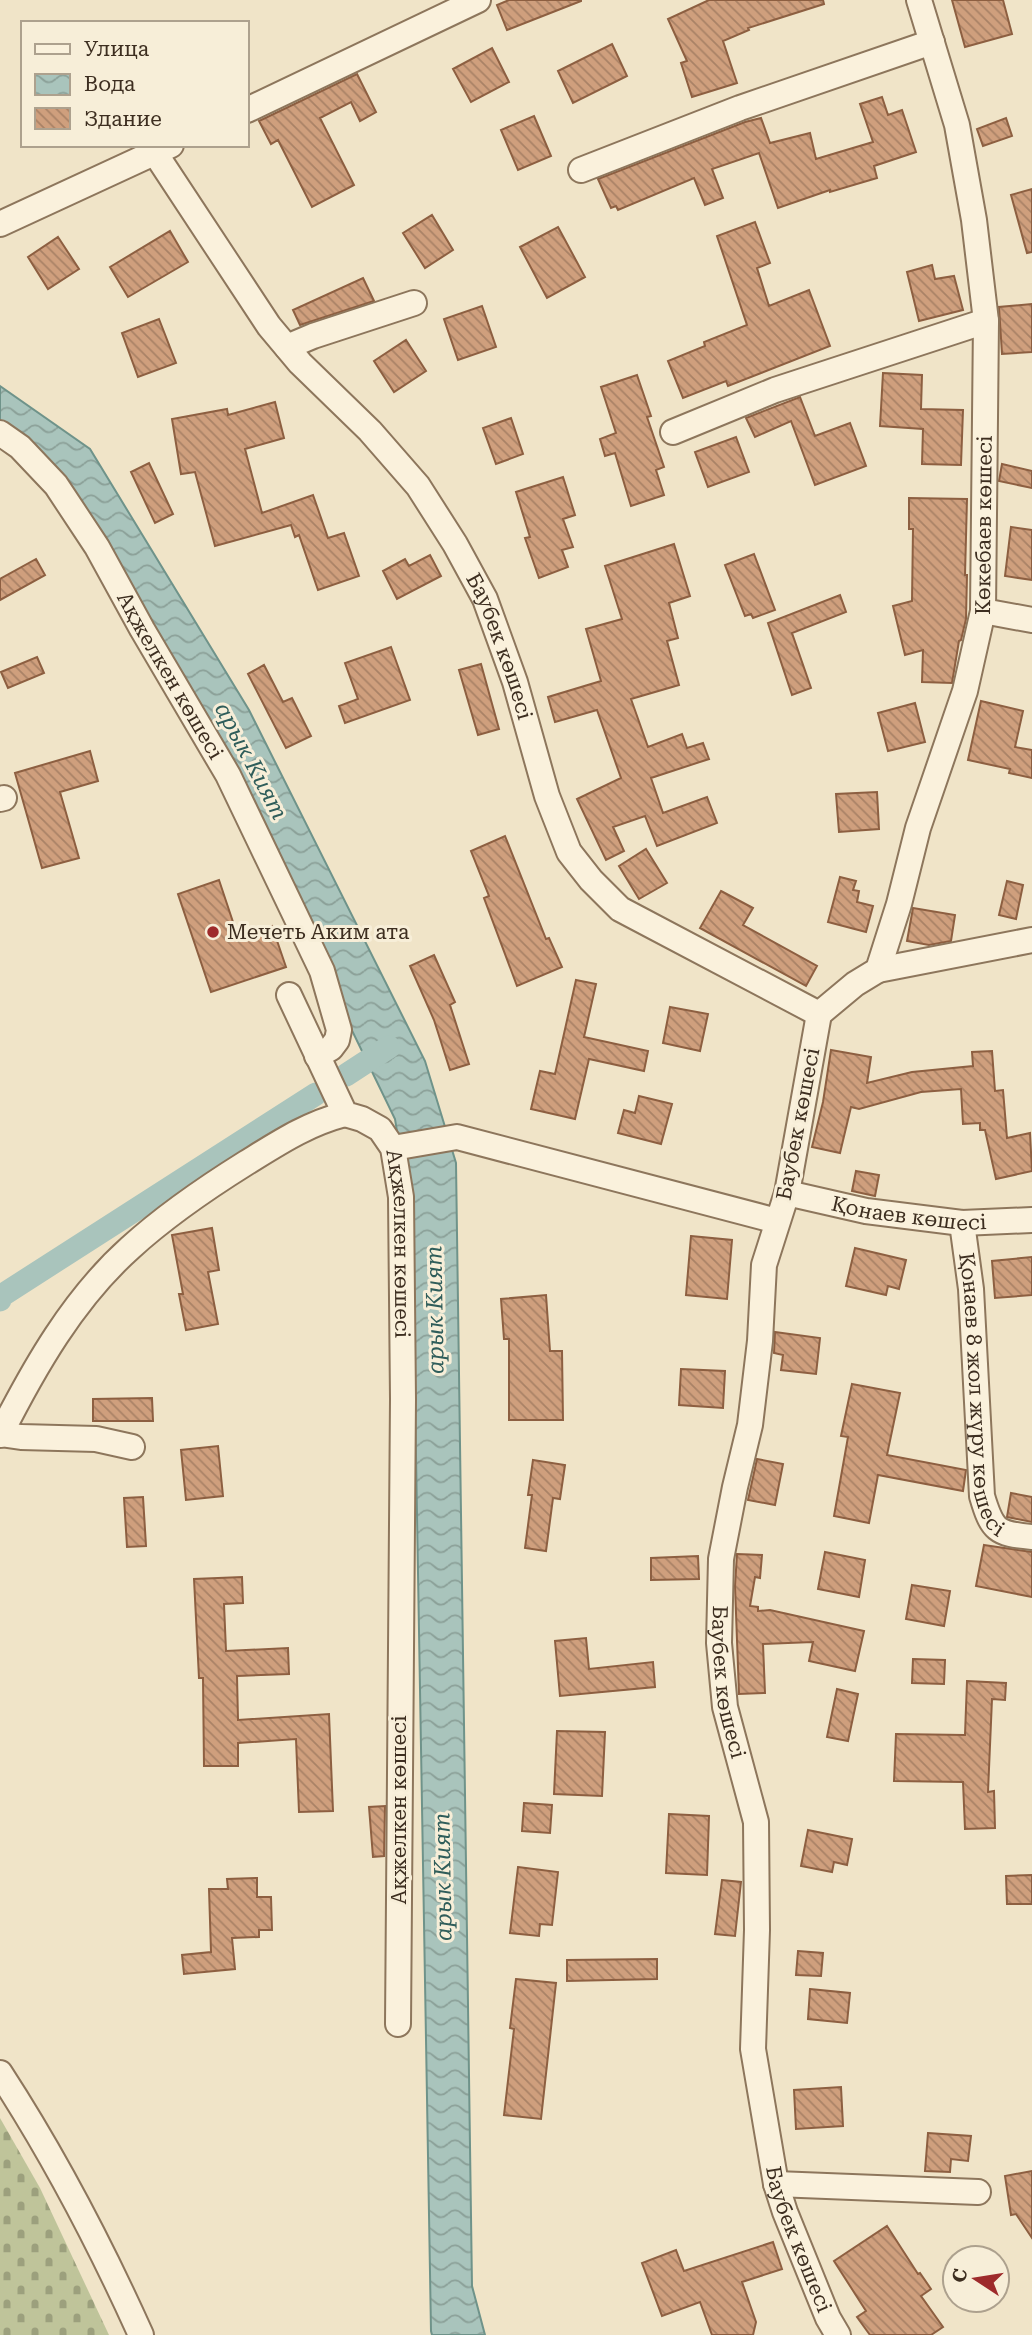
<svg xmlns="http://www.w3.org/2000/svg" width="1032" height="2335" viewBox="0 0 1032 2335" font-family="'Roboto Serif',serif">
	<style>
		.cemetery { fill: url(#cemetery-stones) }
		.water { fill: url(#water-waves); stroke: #6f938a; stroke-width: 2 }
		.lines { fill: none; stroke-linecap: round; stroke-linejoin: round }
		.canal { stroke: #a9c4bc; stroke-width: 23 }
		.building { fill: url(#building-back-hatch); stroke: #8d5f41; stroke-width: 2 }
		.minor-casing { stroke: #8d765c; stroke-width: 28 }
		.minor { stroke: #faf1dc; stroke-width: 24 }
		.poi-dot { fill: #9e2a2b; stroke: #f7eed8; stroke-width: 2.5 }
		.labels { text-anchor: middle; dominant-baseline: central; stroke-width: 6; stroke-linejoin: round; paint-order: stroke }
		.street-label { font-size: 21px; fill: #3d2e20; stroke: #f7eed8 }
		.poi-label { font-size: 21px; fill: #3d2e20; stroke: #f7eed8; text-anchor: start }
		.water-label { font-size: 23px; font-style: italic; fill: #2f5d5a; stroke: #f7eed8 }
	</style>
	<defs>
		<pattern id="cemetery-stones" width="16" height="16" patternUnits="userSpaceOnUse" patternTransform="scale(1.75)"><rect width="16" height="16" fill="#bfc49a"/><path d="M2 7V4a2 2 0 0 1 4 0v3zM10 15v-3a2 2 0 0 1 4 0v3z" fill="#9ca07d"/></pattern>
		<pattern id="water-waves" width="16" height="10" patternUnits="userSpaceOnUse" patternTransform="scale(1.75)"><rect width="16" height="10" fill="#a9c4bc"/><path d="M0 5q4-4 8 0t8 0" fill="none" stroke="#8ba098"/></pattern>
		<pattern id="building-back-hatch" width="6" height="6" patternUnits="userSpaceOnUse" patternTransform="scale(1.75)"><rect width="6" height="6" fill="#cf9f7d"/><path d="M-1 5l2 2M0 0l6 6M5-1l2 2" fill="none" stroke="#a98266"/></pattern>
	</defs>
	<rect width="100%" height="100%" fill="#f0e4c8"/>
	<path class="cemetery" d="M0 2118 40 2188 109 2335H0Z"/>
	<path class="water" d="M0 386 90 449 249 710 425 1061 456 1163 472 2286 485 2335H432L431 2331 412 1223 395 1119 345 1016 241 777 83 503 32 450 0 424Z"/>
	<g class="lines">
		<path class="canal" d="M346 1075 389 1047
			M0 1300 1 1296 316 1094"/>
	</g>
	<path class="building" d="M509 0H581V1L507 30 497 5Z
		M709 0H823L824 4 748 28 749 30 723 41 737 83 692 97 681 63 687 61 668 19Z
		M952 0H1003L1012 34 965 47Z
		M612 44 627 76 573 103 558 71Z
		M492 48 509 82 471 102 453 69Z
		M357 74 376 112 360 121 351 102 320 118 354 185 312 207 278 140 271 144 259 121Z
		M882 97 888 115 902 110 916 152 874 166 877 178 830 192V190L778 208 759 153 712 169 723 198 705 205 694 178 618 210 616 206 611 208 598 179 745 122 761 118 770 143 810 133 816 159 873 142 860 104Z
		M534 116 551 156 518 170 501 130Z
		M1006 118 1012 136 983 146 977 129Z
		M1032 189V252L1027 253 1011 195Z
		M432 215 453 250 425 268 403 233Z
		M755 222 770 263 757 268 769 306 809 290 830 346 728 386 726 381 683 398 668 361 705 346 704 342 747 325 717 236Z
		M558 227 585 277 547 298 520 247Z
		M170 231 188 262 128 297 110 267Z
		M58 237 79 269 48 289 28 257Z
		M932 265 935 279 954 276 963 310 919 321 907 272Z
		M363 278 374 301 300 325 293 310Z
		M1032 304V352L1002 354 999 307Z
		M482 306 496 347 458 360 444 319Z
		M159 319 176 363 138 377 122 333Z
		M406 340 426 371 394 392 374 361Z
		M883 373 922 375 921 409 963 410 961 465 922 464 923 429 880 426Z
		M637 375 651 416 647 417 664 467 656 470 664 495 631 506 615 453 605 456 600 439 616 433 601 387Z
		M800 397 815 436 850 423 866 466 815 485 791 421 755 437 746 418Z
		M275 402 284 438 245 449 262 513 313 495 328 538 344 533 359 576 318 590 299 535 295 537 291 525 215 546 195 472 181 474 172 419 227 409 228 415Z
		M511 418 523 454 496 464 483 428Z
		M736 437 749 472 708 487 695 452Z
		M149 463 173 514 155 523 131 472Z
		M1002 464 1032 471V488L999 481Z
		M563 477 575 515 563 519 573 547 562 550 568 567 539 578 525 538 530 537 516 492Z
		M909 498 967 499 965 575H967L966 619 961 640 959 641 952 683 922 682 923 650 905 655 893 606 912 601 913 529H909Z
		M1011 527 1032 530V580L1005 576Z
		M674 544 690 596 669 603 678 638 667 641 679 685 631 699 648 747 682 734 687 748 703 743 709 759 651 778 663 813 707 797 717 823 657 846 645 816 613 827 624 851 606 860 577 799 621 778 597 710 555 722 548 697 601 681 586 629 622 619 605 566Z
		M754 554 775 610 753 618 751 614 745 616 725 565Z
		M430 555 441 576 397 599 383 571 405 559 409 566Z
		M36 559 45 575 0 600V579Z
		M840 595 846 612 792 633 811 688 792 695 768 623Z
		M391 647 410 700 345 723 339 706 358 699 345 663Z
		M37 657 44 673 8 688 1 672Z
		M481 664 499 729 478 735 459 670Z
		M264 665 283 702 292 698 311 736 286 748 248 674Z
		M981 701 1023 711 1015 747 1032 750V778L1009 773 1010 769 968 760Z
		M915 703 925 742 888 751 878 713Z
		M90 751 98 781 60 792 79 858 42 868 15 773Z
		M877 792 879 829 839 832 836 794Z
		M505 836 546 939 549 938 562 967 517 986 484 898 489 896 471 851Z
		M646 849 667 883 639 899 619 866Z
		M840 877 856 881 853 890 859 891 857 902 873 906 866 932 828 922Z
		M219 880 238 937 272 926 286 967 211 992 178 894Z
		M1007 881 1023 885 1016 919 999 915Z
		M721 891 753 908 743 925 817 966 806 986 700 928Z
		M913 908 955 915 951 941 929 945 907 941Z
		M434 955 455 1002 450 1005 469 1064 450 1070 434 1020 410 966Z
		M576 980 596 984 584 1037 648 1051 644 1071 589 1059 575 1119 531 1109 540 1071 555 1074Z
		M670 1007 708 1014 700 1051 663 1043Z
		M831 1050 871 1057 867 1083 912 1072 973 1066 972 1052 992 1051 995 1091 1003 1090 1007 1138 1030 1133 1032 1171 996 1179 985 1130H980V1123L963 1124 961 1089 921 1092 859 1109 851 1107 840 1153 812 1147 823 1102Z
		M639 1096 672 1104 661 1144 618 1133 624 1110 635 1113Z
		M856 1171 879 1175 875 1196 852 1191Z
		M212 1228 219 1270 208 1272 218 1324 186 1330 179 1294H183L172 1235Z
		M691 1236 732 1240 727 1299 686 1295Z
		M855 1248 906 1260 899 1289 888 1286 886 1295 846 1286Z
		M1032 1257V1295L995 1298 992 1261Z
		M546 1295 550 1351H562L563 1420H509V1339H504L501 1299Z
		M775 1332 820 1338 816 1374 781 1370 783 1355 774 1353Z
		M681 1369 725 1371 723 1408 679 1405Z
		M852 1384 900 1393 887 1455 966 1470 963 1491 878 1475 869 1523 834 1516 848 1437 841 1436Z
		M152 1398 153 1421H93V1399Z
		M218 1446 223 1496 186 1500 181 1450Z
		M757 1459 783 1464 775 1505 748 1500Z
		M533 1460 565 1465 560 1499 553 1498 546 1551 525 1548 532 1495H528Z
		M1011 1493 1032 1497V1522L1007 1517Z
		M143 1497 146 1546 127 1547 124 1498Z
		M984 1545 1032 1552V1597L976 1586Z
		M825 1552 865 1560 859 1597 818 1589Z
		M737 1554 762 1555 760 1578 755 1577 750 1606 758 1607V1611L770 1610 864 1631 855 1671 809 1661 813 1642 763 1644 765 1693 739 1694 735 1586Z
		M698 1556 699 1579 651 1580V1558Z
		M242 1577 243 1603 224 1604 226 1651 288 1648 289 1674 237 1676 238 1720 329 1714 333 1811 299 1812 296 1739 238 1743V1766H204L203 1678H199L194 1579Z
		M912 1585 950 1591 944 1626 906 1619Z
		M586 1638 589 1669 653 1662 655 1687 560 1696 555 1641Z
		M913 1659 945 1660 944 1684 912 1683Z
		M967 1681 1006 1683 1005 1700 992 1699 988 1792 994 1791 995 1828 965 1829 963 1782 894 1781 896 1734 965 1735Z
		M837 1689 858 1694 848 1741 827 1737Z
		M557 1731 605 1732 602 1796 554 1794Z
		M524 1803 552 1805 550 1833 522 1831Z
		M385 1806 384 1856 373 1857 369 1807Z
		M669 1814 709 1816 707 1875 666 1873Z
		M808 1830 852 1839 847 1865 834 1862 832 1872 801 1866Z
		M518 1867 558 1872 552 1925 540 1924 539 1936 510 1933Z
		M1032 1875V1904H1007L1006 1876Z
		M257 1878V1897H271L272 1930H259V1937L232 1938 235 1969 184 1974 182 1955 211 1952 209 1889H228L227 1879Z
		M722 1880 741 1882 735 1936 715 1934Z
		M798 1951 823 1953 821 1976 796 1975Z
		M657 1959V1979L567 1981V1960Z
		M516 1979 556 1983 541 2119 504 2115 514 2029 510 2028Z
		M810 1989 850 1993 847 2023 808 2019Z
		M841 2087 843 2126 796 2129 794 2090Z
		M928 2133 971 2136 968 2161 951 2159 950 2172 925 2171Z
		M1032 2171V2238L1016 2214 1011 2215 1005 2176Z
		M887 2226 918 2274 920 2273 931 2289 921 2296 943 2327 931 2335H870L857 2317 866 2311 834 2261Z
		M773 2242 782 2269 742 2282 756 2322 753 2335H712L700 2302 662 2316 642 2263 676 2250 684 2271Z"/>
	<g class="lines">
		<defs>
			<g id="minor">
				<path d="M247 110 478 0"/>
				<path id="s1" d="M155 153 269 326 300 363 370 431 418 486 455 544 485 599 515 682 547 796 569 852 591 880 620 909 819 1014"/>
				<path d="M581 170 740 108 932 42"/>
				<path d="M0 224 171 145"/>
				<path d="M287 347 313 336 414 303"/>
				<path d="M673 432 775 390 986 321"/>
				<path id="s2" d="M0 433 20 447 56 485 97 547 142 629 228 775 322 971 339 1030 337 1040 331 1048 317 1056"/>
				<path d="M983 611 1032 620"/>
				<path d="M0 799 4 798"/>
				<path d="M878 970 1032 940"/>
				<path id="s3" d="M289 995 345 1114 362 1119 380 1129 393 1148 401 1197 403 1399 398 2024"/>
				<path id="s4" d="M819 1014 787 1193 764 1265 760 1341 750 1425 735 1487 721 1559 719 1643 725 1707 756 1822 757 1930 753 2049 776 2184 785 2212 828 2318 838 2335"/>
				<path id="s5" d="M819 1014 855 984 878 970 899 904 918 828 965 691 983 611 986 321 974 220 957 125 919 0"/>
				<path d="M393 1148 457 1137 777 1221"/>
				<path id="s6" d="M787 1193 866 1211 962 1223 1032 1220"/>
				<path id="s7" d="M962 1223 971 1289 982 1496C992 1530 996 1534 1032 1537"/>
				<path d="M1 1434 21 1437 96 1439 132 1447"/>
				<path d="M0 1435C34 1368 73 1299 130 1248 165 1216 206 1188 246 1163 280 1142 307 1124 345 1114"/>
				<path d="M0 2073C54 2156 100 2244 141 2335"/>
				<path d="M776 2184 978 2192"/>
			</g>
		</defs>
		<use href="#minor" class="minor-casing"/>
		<use href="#minor" class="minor"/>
	</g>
	<circle class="poi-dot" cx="213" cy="932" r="7"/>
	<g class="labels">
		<g class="street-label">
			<text stroke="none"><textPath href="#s5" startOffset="534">Көкебаев көшесі</textPath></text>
			<text stroke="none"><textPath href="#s1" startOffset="607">Баубек көшесі</textPath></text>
			<text stroke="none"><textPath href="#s2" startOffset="299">Ақжелкен көшесі</textPath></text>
			<text transform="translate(798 1124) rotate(-79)">Баубек көшесі</text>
			<text stroke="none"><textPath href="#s6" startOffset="124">Қонаев көшесі</textPath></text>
			<text stroke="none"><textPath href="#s3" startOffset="289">Ақжелкен көшесі</textPath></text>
			<text stroke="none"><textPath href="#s7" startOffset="173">Қонаев 8 жол жүру көшесі</textPath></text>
			<text stroke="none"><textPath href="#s4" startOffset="679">Баубек көшесі</textPath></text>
			<text transform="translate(399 1810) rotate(-90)">Ақжелкен көшесі</text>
			<text stroke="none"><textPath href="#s4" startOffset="1246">Баубек көшесі</textPath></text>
		</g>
		<g class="poi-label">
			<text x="227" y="932">Мечеть Аким ата</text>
		</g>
		<g class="water-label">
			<text transform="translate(251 761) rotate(62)">арык Кият</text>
			<text transform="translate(435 1310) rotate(-91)">арык Кият</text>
			<text transform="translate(443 1877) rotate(-91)">арык Кият</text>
		</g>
	</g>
	<rect x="21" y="21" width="228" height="126" fill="#f7eed8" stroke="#ada18e" stroke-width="2"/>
	<rect x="35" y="44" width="35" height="10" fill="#faf1dc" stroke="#ada18e" stroke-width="2"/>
	<text x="84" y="56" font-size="21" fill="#3d2e20">Улица</text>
	<rect x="35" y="74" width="35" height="21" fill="url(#water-waves)" stroke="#ada18e" stroke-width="2"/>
	<text x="84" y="91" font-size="21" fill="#3d2e20">Вода</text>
	<rect x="35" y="108" width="35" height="21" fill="url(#building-back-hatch)" stroke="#ada18e" stroke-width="2"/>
	<text x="84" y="126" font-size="21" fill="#3d2e20">Здание</text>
	<g transform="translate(976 2279) rotate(282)"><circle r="33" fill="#f7eed8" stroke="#ada18e" stroke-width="2"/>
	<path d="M0-5L12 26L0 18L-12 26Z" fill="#9e2a2b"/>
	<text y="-10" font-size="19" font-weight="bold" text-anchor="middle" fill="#3d2e20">С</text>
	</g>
</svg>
